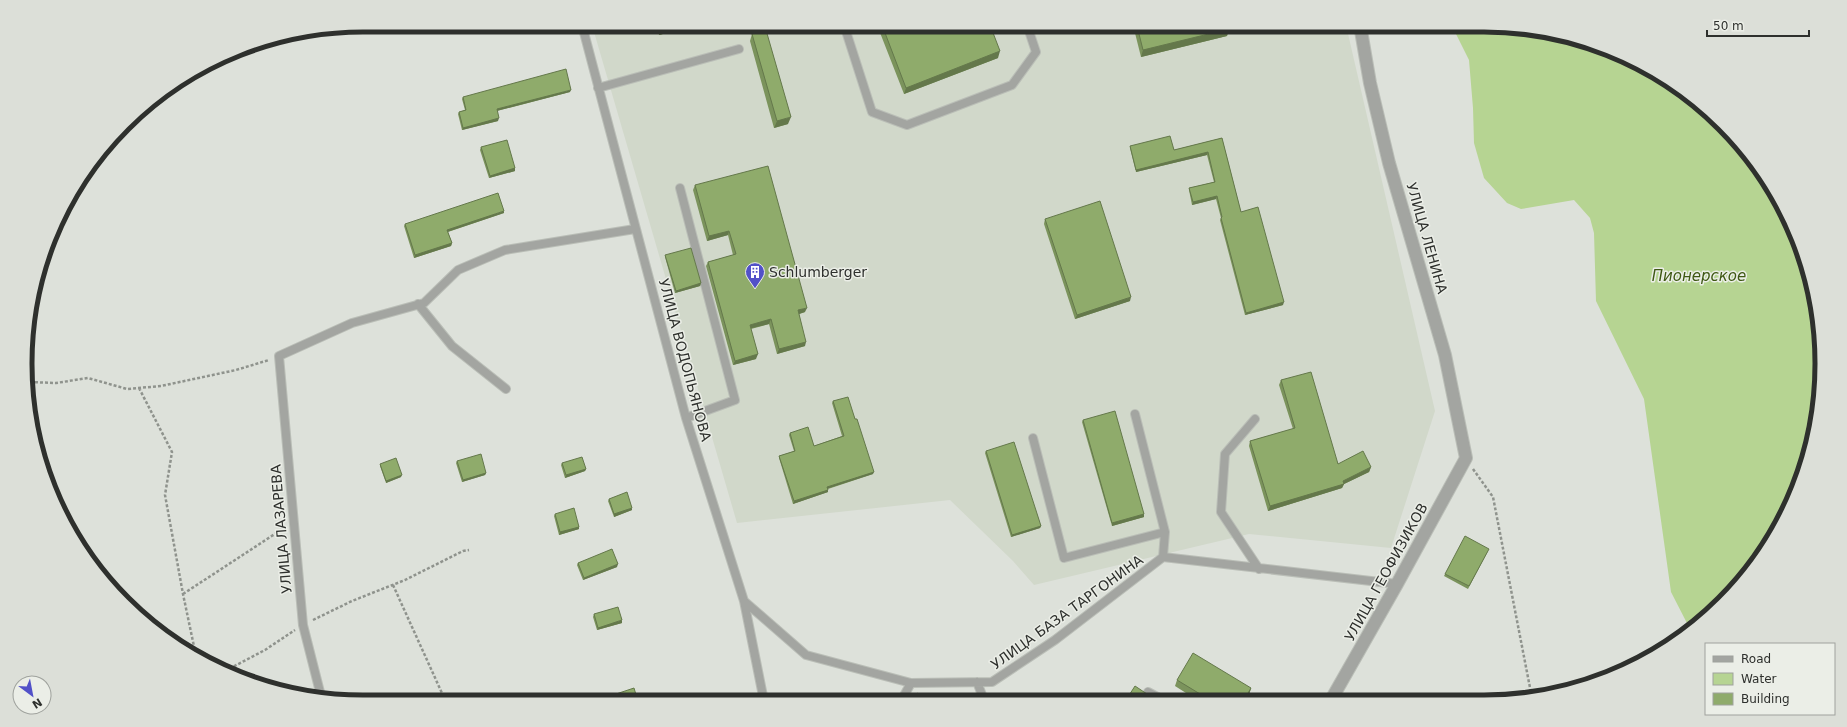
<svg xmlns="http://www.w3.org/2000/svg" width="1847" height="727" viewBox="0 0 1847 727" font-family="'DejaVu Sans',sans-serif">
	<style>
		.built { fill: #d1d8ca }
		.water { fill: #b6d492 }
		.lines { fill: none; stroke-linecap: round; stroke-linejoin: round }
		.lane-casing { stroke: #babeb7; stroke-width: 10 }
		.street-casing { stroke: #babeb7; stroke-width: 14 }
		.path { stroke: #8f938d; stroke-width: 2.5; stroke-dasharray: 3 2; stroke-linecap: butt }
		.lane { stroke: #a3a5a1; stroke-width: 8 }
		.street { stroke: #a3a5a1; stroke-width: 12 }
		.wall { fill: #7b935c }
		.shaded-wall { fill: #64784b }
		.building { fill: #8fab6b; stroke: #64784b }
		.labels { text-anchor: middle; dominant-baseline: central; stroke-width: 3; stroke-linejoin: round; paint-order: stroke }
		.street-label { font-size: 14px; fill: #2e302d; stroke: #ebeee7 }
		.poi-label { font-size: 14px; fill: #2e302d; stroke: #ebeee7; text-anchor: start }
		.water-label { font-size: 15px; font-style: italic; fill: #3e5813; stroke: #ebeee7 }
		.rim { fill: none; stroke: #2e302d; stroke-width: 5 }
	</style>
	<rect width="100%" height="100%" fill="#dde1da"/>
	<path class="built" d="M592 25H1346L1435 411 1391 548 1249 534 1034 585 1013 561 950 500 737 523Z"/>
	<path class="water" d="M1449 25H1484L1571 37 1633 60 1690 95 1738 140 1777 194 1804 255 1819 320 1821 386 1810 451 1765 551 1707 618 1690 629 1671 592 1644 399 1596 301 1594 233 1590 218 1574 200 1521 209 1507 203 1484 178 1474 143 1473 108 1469 60 1455 32Z"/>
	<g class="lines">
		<defs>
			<path id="lane" d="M582 25 686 418 744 601 764 701
				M844 25 872 112 907 125 1012 85 1036 52 1027 25
				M598 88 739 49
				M680 188 735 400 686 418
				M418 304 452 346 506 389
				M1135 414 1165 532
				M1255 419 1225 454 1221 512 1259 569
				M1033 438 1064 558 1165 532 1163 557
				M1163 557 1397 584
				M744 601 806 655 911 683 992 682 1055 640 1163 557
				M977 682 984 700
				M1148 692 1163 700
				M321 696 303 625 279 356 352 323 424 303 458 270 505 250 635 229
				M901 701 911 683"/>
			<path id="street" d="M1331 700 1397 584 1466 458 1445 355 1389 163 1370 83 1360 25"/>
		</defs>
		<use href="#lane" class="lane-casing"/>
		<use href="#street" class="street-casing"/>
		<path class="path" d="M30 382 56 383 88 378 127 389 161 386 236 370 269 360
			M139 388 172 452 165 495 183 594 196 656
			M1473 469 1493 497 1532 698
			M393 585 446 702
			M183 594 284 528
			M313 620 352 601 405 580 463 551 469 550
			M225 671 265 650 295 630
			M410 702H419"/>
		<use href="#lane" class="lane"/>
		<use href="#street" class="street"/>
	</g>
	<path class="wall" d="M449 25H473L450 31Z
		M657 25H698L659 35Z
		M877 25H990L998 58 904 94Z
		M1137 26 1229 29 1227 36 1141 57 1135 33Z
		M752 34 788 124 774 128 750 41Z
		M570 92 497 111 498 121 462 130 458 114 459 112 465 110 462 99 463 97Z
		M1222 138 1241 212 1283 305 1245 315 1220 220 1221 218 1216 199 1192 205 1189 190V188L1214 182 1207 155 1136 172 1130 148V146L1174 150Z
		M481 147 515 168V171L489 178 480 150Z
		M695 185 805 312 799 314 805 346 777 354 769 324 751 329 756 359 733 365 706 266 708 262 733 255 728 235 707 241 693 190Z
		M504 213 448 232 452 243 451 246 414 258 404 226 405 224Z
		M1045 219 1130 301 1075 319 1044 224Z
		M665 255 701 283 700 286 675 293 665 257Z
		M1281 380 1338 464 1371 467 1369 472 1344 484 1342 488 1268 511 1249 446 1250 441 1293 429 1279 385Z
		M833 401 855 419 873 474 828 489V492L793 504 779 458V456L794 451 789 435 790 433 814 446 842 436 832 403Z
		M1083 420 1144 514V517L1112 526 1082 422Z
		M986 451 1041 526 1040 528 1011 537 985 453Z
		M457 461 486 473 485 475 462 482 456 463Z
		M562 463 586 469 585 471 565 478 561 465Z
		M380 464 401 477 386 483 380 466Z
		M609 499 632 510 614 517 608 501Z
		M555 514 579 527V529L559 535 554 516Z
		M1488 551 1468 589 1444 576 1445 574Z
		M578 563 617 567 583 580 577 565Z
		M594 614 622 623 597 630 593 617Z
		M1177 680 1251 688 1249 695 1246 700H1197L1175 686Z
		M616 694 636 700 634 701H617L615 696Z"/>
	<path class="shaded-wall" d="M464 25H473L450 31 451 28Z
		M683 25H698L659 35 661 31Z
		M1229 29 1227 36 1141 57 1143 50Z
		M1000 51 998 58 904 94 906 88Z
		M571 90 570 92 496 111 497 109Z
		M791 117 788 124 774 128 777 121Z
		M499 118 498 121 462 130 463 128Z
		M1208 152 1207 155 1136 172V170Z
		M515 168V171L489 178 490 176Z
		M1217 196 1216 199 1192 205 1193 202Z
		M504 211V213L447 232V230Z
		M729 231 728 235 707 241 709 236Z
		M452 243 451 246 414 258 415 255Z
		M701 283 700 286 675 293 676 291Z
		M1131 297 1130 301 1075 319 1077 315Z
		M1284 302 1283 305 1245 315 1246 313Z
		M807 308 805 312 796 315 798 310Z
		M771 319 769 324 748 329 750 325Z
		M806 342 805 346 777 354 779 349Z
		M758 354 756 359 733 365 735 361Z
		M1371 467 1369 472 1344 484 1342 488 1268 511 1270 506 1343 481Z
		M586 469 585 471 565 478 566 475Z
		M874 472 873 474 826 489 827 487Z
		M486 473 485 475 462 482 463 480Z
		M402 475 401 477 386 483V481Z
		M828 490V492L793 504 794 501Z
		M632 508V510L614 517V514Z
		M1144 514V517L1112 526V523Z
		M1041 526 1040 528 1011 537 1012 535Z
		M579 527V529L559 535 560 532Z
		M618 564 617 567 583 580 584 578Z
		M622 620V623L597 630 598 628Z
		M1251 688 1249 695 1246 700H1244Z
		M637 698 636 700 634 701H627Z"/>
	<path class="building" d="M450 25H464L451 28Z
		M660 25H683L661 31Z
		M882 25H990L1000 51 906 88Z
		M1142 25H1228L1229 29 1143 50 1137 26Z
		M766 30 791 117 777 121 752 34Z
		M566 69 571 90 497 109 499 118 463 128 459 112 466 110 463 97Z
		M1170 136 1174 150 1222 138 1241 212 1258 207 1284 302 1246 313 1221 218 1222 217 1217 196 1193 202 1189 188 1215 182 1208 152 1136 170 1130 146Z
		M507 140 515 168 490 176 481 147Z
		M768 166 807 308 798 310 806 342 779 349 771 319 750 325 758 354 735 361 708 262 736 254 729 231 709 236 695 185Z
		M498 193 504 211 447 230 452 243 415 255 405 224Z
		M1100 201 1131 297 1077 315 1045 219Z
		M691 248 701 283 676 291 665 255Z
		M1311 372 1338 464 1363 451 1371 467 1343 481 1344 484 1270 506 1250 441 1295 428 1281 380Z
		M848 397 855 419H857L874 472 827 487 828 490 794 501 779 456 795 451 790 433 808 427 814 446 844 436 833 401Z
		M1115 411 1144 514 1112 523 1083 420Z
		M1014 442 1041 526 1012 535 986 451Z
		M481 454 486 473 463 480 457 461Z
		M582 457 586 469 566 475 562 463Z
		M396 458 402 475 386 481 380 464Z
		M627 492 632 508 614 514 609 499Z
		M574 508 579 527 560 532 555 514Z
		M1465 536 1489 549 1469 586 1445 574Z
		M612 549 618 564 584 578 578 563Z
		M618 607 622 620 598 628 594 614Z
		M1193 653 1251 688 1244 700H1210L1177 680Z
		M1135 686 1156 700H1126Z
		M634 688 637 698 627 701H619L616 694Z
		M917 693 927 700 926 701H912Z"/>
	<defs>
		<symbol id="building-pin" viewBox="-11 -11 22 30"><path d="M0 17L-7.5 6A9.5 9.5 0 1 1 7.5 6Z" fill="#5251c8" stroke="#ebeee7"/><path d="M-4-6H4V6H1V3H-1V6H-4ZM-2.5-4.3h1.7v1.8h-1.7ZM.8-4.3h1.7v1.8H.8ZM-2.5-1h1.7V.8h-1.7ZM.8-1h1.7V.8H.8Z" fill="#fff"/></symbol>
	</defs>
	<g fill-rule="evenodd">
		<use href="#building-pin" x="744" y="261" width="22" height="30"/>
	</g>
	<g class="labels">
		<g class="street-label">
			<text transform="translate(1427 238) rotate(74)">УЛИЦА ЛЕНИНА</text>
			<text transform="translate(685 360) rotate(75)">УЛИЦА ВОДОПЬЯНОВА</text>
			<text transform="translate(281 529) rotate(-95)">УЛИЦА ЛАЗАРЕВА</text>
			<text transform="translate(1386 572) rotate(-61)">УЛИЦА ГЕОФИЗИКОВ</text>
			<text transform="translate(1067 612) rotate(-36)">УЛИЦА БАЗА ТАРГОНИНА</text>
		</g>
		<g class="poi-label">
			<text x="769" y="272">Schlumberger</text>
		</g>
		<g class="water-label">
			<text x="1699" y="276">Пионерское</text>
		</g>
	</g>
	<path d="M0 0H1847V727H0ZM363 32H1484A331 331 0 0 1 1815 363V364A331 331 0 0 1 1484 695H363A331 331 0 0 1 32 364V363A331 331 0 0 1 363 32Z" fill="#dcdfd8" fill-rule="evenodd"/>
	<path class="rim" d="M363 32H1484A331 331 0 0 1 1815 363V364A331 331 0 0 1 1484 695H363A331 331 0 0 1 32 364V363A331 331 0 0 1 363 32Z"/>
	<rect x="1705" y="643" width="130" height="72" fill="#ebeee7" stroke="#9fa29d"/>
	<rect x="1713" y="656" width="20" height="6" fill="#a3a5a1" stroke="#9fa29d"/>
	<text x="1741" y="663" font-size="12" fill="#2e302d">Road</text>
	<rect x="1713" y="673" width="20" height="12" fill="#b6d492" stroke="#9fa29d"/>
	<text x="1741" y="683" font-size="12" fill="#2e302d">Water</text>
	<rect x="1713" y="693" width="20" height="12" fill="#8fab6b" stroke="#9fa29d"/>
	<text x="1741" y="703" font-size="12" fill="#2e302d">Building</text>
	<g transform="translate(32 695) rotate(148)"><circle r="19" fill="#ebeee7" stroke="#9fa29d"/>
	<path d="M0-3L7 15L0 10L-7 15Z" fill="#5251c8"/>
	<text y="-6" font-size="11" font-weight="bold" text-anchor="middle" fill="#2e302d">N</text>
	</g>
	<path d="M1707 30v6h102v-6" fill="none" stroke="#2e302d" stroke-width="2"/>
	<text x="1713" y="30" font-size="12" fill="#2e302d" stroke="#ebeee7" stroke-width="3" paint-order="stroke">50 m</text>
</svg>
